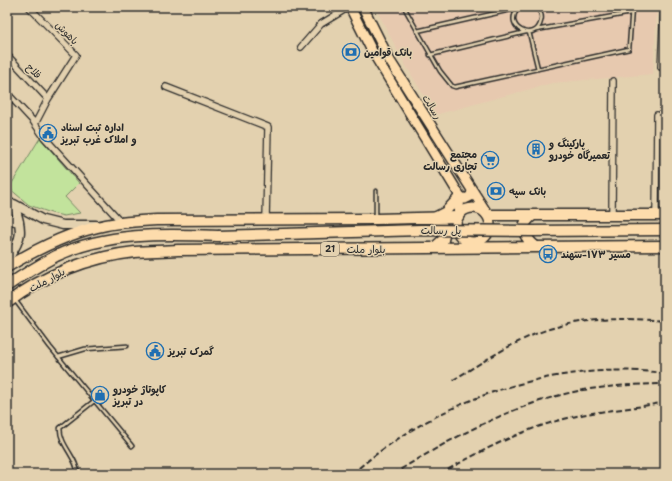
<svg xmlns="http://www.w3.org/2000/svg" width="672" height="481" viewBox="0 0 672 481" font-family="'Shantell Sans','Playpen Sans Arabic',sans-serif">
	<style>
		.built { fill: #e7c9af }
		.green { fill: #c2e39c; stroke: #768764 }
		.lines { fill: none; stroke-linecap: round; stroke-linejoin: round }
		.lane-casing { stroke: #2b2b2b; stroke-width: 5.5 }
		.street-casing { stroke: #2b2b2b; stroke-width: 8 }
		.secondary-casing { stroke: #2b2b2b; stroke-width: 11 }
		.primary-casing { stroke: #2b2b2b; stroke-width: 12 }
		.highway-casing { stroke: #2b2b2b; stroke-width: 13 }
		.lane { stroke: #e3d1af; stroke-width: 2.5 }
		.street { stroke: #e3d1af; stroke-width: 5.5 }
		.secondary { stroke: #e3d1af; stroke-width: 8 }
		.primary { stroke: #fddcac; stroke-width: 9 }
		.highway { stroke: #fddcac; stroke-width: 10 }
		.rail { stroke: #2b2b2b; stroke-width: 2; stroke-dasharray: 6 3; stroke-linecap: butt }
		.highway-bridge-casing { stroke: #2b2b2b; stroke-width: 13; stroke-linecap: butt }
		.highway-bridge { stroke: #fddcac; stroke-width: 10 }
		.labels { text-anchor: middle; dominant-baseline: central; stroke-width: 3; stroke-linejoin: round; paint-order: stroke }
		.shield { fill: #e3d1af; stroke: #625d53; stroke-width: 1 }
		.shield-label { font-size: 9px; font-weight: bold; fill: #2b2b2b }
		.street-label { font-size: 10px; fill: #2b2b2b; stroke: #e3d1af }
		.poi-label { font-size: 10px; font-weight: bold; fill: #2b2b2b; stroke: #e3d1af; text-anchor: start }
	</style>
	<rect width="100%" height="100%" fill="#e3d1af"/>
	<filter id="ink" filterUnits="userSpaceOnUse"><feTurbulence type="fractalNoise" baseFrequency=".025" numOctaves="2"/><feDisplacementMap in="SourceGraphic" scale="8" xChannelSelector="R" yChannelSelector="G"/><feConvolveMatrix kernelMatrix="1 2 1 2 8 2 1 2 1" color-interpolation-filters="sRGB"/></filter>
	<g filter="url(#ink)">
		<path class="built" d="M375 7H657L653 74 552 83 435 115 401 57Z"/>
		<path class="green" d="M40 138 79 183 65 197 80 213 64 216 51 213 29 205 9 188Z"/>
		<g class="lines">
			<defs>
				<path id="lane" d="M404 7 440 71 452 86 455 87 629 49 632 7
					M518 9C502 27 536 44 541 21 543 15 540 11 536 7
					M536 30 631 13
					M417 31 519 8
					M529 32 538 69
					M430 55 526 32
					M376 191V216
					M15 300 50 347 132 446
					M58 357 85 349 127 346
					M78 474C77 457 60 446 60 428L94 401"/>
				<path id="street" d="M29 7 76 55 48 99 35 124
					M301 47 321 24 349 7
					M7 55 48 99
					M661 67 664 7
					M166 87 268 127 266 219
					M7 93 33 121 44 137 122 223
					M612 215 613 81
					M656 215 657 115"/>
				<path id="secondary" d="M7 219 19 222
					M7 260C24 237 22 230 14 204L43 220 63 225H96"/>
				<path id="primary" d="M350 7 372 51 460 196 458 217
					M363 7 390 61 488 215
					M456 225a17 17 0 1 1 34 0a17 17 0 1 1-34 0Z
					M435 217 445 212 460 196 465 199 471 196 472 190"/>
				<path id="highway" d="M488 215H665
					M532 216C517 227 525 238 536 247
					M434 248 443 240 445 231 440 223 434 218
					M7 267C38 248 70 232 106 225 123 222 141 221 158 220L376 219 458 217
					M7 286C23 275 39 265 56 256 107 232 163 234 218 236
					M7 303C44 275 89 257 135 252 149 251 164 251 178 250L665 246"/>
			</defs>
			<use href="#lane" class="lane-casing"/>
			<use href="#street" class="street-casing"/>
			<use href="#secondary" class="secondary-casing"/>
			<use href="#primary" class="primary-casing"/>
			<use href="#highway" class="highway-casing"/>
			<use href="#lane" class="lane"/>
			<use href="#street" class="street"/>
			<use href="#secondary" class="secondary"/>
			<use href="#primary" class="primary"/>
			<use href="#highway" class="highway"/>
			<path class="rail" d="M453 380C478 365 505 347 533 335 573 318 621 317 665 321
				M352 474C437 399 551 360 665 373
				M393 474C452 438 514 403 583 390 610 386 638 384 665 384
				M440 474C481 451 522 429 568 418 600 410 633 409 665 402"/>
			<defs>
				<path id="highway-bridge" d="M218 236 421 230 532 231 665 230"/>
			</defs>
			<use href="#highway-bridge" class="highway-bridge-casing"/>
			<use href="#highway-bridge" class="highway-bridge"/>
		</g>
	</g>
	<defs>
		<symbol id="bank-ring" viewBox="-11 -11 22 22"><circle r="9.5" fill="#e3d1af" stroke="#1f6fb2" stroke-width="1.5"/><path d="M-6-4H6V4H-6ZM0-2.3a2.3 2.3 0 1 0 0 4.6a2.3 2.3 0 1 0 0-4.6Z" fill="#1f6fb2"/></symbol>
		<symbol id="civic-ring" viewBox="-11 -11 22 22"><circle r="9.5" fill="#e3d1af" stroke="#1f6fb2" stroke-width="1.5"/><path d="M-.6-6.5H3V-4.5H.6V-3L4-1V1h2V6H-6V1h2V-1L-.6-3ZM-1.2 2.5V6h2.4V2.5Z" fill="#1f6fb2"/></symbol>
		<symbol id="building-ring" viewBox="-11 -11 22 22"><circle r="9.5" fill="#e3d1af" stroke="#1f6fb2" stroke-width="1.5"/><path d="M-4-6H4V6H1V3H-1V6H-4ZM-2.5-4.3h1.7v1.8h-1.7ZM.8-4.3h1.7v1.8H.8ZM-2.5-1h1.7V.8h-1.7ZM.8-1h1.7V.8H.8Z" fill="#1f6fb2"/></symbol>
		<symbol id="supermarket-ring" viewBox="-11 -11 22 22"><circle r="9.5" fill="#e3d1af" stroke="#1f6fb2" stroke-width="1.5"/><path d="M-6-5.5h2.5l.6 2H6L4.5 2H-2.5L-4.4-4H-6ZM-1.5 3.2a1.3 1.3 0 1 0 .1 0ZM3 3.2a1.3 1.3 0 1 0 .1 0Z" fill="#1f6fb2"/></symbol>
		<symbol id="bus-ring" viewBox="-11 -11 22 22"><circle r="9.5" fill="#e3d1af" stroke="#1f6fb2" stroke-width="1.5"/><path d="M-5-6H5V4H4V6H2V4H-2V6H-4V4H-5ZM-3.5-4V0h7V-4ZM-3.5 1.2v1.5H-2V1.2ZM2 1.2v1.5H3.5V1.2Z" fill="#1f6fb2"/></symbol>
		<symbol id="shop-ring" viewBox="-11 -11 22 22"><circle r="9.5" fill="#e3d1af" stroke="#1f6fb2" stroke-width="1.5"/><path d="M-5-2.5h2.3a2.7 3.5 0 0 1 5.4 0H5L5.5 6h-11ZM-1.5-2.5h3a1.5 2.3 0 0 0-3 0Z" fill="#1f6fb2"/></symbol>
	</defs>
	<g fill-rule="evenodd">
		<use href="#bank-ring" x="341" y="42" width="20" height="20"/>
		<use href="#civic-ring" x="38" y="123" width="20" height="20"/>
		<use href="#building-ring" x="526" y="139" width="20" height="20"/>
		<use href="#supermarket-ring" x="480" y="150" width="20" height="20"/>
		<use href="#bank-ring" x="486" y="181" width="20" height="20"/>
		<use href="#bus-ring" x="538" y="244" width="20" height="20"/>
		<use href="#civic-ring" x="145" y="341" width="20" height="20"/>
		<use href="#shop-ring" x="90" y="385" width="20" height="20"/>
	</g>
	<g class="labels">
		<rect class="shield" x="321" y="242" width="18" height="14" rx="3"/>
		<g class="shield-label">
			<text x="330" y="249">21</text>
		</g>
		<g class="street-label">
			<text transform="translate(67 33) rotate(46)">باهوش</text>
			<text transform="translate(34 71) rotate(46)">فلاح</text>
			<text transform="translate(432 107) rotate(58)">رسالت</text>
			<text x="441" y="230">پل رسالت</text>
			<text x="366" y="249">بلوار ملت</text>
			<text transform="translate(47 280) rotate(-28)">بلوار ملت</text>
		</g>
		<g class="poi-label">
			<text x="364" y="52">بانک قوامین</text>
			<text x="61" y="127">اداره ثبت اسناد<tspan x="61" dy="12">و املاک غرب تبریز</tspan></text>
			<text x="549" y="143">پارکینگ و<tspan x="549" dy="12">تعمیرگاه خودرو</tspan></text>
			<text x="477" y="154" text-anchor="end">مجتمع<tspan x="477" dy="12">تجاری رسالت</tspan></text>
			<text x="509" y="191">بانک سپه</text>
			<text x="561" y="254">مسیر ۱۷۳-سهند</text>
			<text x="168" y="351">گمرک تبریز</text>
			<text x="113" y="389">کاپوتاژ خودرو<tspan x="113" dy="12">در تبریز</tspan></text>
		</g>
	</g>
	<rect width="672" height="481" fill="none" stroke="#e3d1af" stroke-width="24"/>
	<rect x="12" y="12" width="648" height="457" fill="none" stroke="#2b2b2b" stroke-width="1.5" filter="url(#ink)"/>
</svg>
